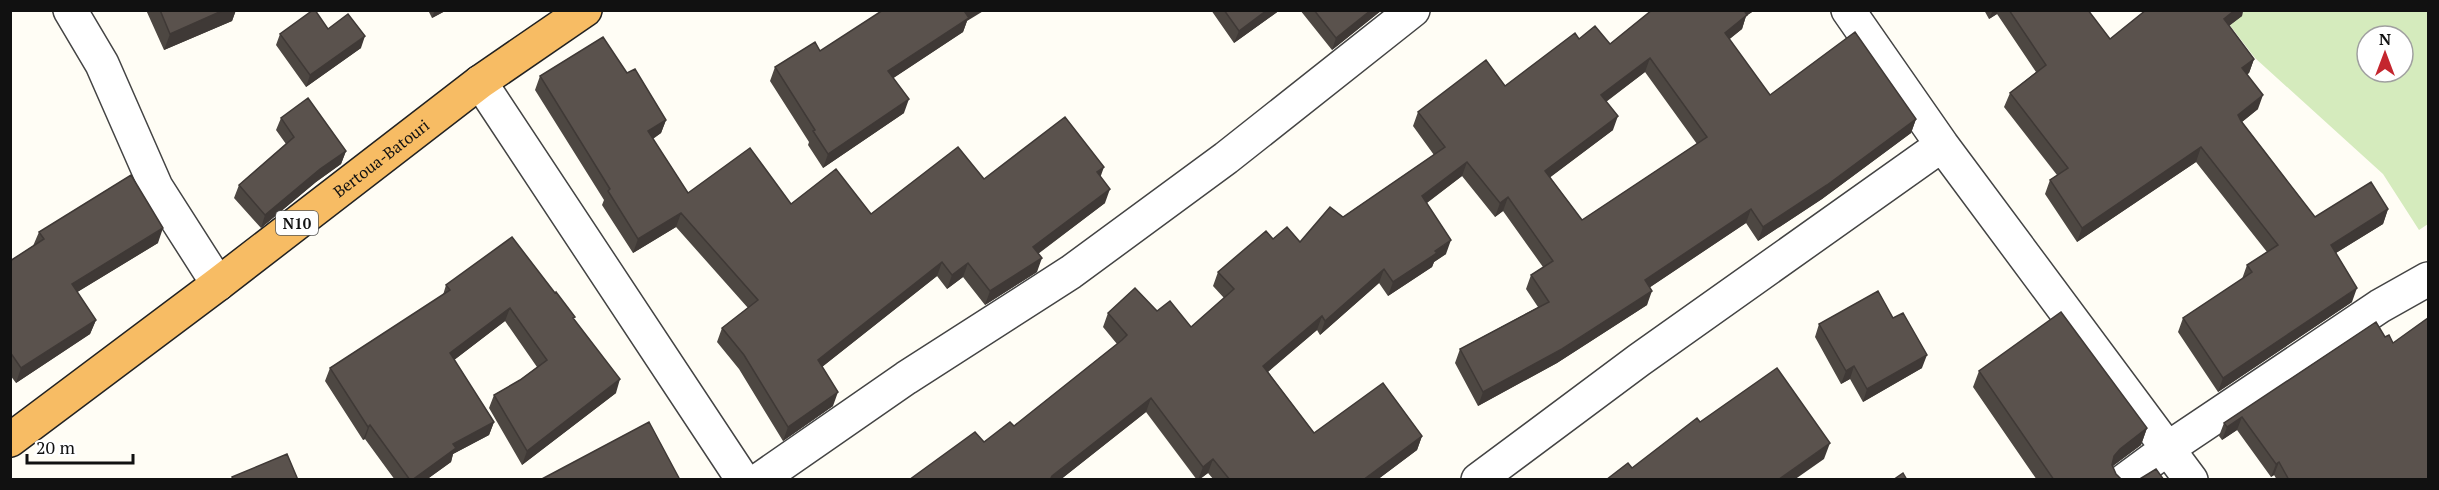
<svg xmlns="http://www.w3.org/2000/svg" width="2439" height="490" viewBox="0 0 2439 490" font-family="'PT Serif',serif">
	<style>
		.green { fill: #d5ebbd; fill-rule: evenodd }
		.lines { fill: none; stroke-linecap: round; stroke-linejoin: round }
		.minor-casing { stroke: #444; stroke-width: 36 }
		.trunk-casing { stroke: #222; stroke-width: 36 }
		.minor { stroke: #fff; stroke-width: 33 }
		.trunk { stroke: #f7bc64; stroke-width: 33 }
		.wall { fill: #4d4742; fill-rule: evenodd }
		.shaded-wall { fill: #3f3936 }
		.building { fill: #5a524d; stroke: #3f3936; stroke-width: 1.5; fill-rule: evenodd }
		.labels { text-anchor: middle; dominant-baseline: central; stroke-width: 6; stroke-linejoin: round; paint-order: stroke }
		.shield { fill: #fff; stroke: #585858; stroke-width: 1.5 }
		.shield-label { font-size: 15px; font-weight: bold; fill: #111 }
		.street-label { font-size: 16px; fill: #111; stroke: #fff }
	</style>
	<rect width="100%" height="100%" fill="#fffdf5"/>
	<path class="green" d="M2219 11H2428V224L2419 230 2383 174 2255 58ZM2367 36H2403V72H2367Z"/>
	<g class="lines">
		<defs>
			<path id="minor" d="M70 10 102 64 156 187 218 284
				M1848 10 1942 145 2191 480
				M480 82 743 480
				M759 480 906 378 1071 272 1226 158 1413 10
				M1478 480 1639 360 1942 145
				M2125 480 2167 449 2380 306 2428 279"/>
			<g id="trunk">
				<path id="s1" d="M10 440 218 284 480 82 585 10"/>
			</g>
		</defs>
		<use href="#minor" class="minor-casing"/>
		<use href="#trunk" class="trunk-casing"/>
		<use href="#minor" class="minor"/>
		<use href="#trunk" class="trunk"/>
	</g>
	<path class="wall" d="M146 10H236L232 21 164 50Z
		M428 10H447L432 18Z
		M1211 10H1280L1234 43Z
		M1300 10H1382L1332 50Z
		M1652 10H1755L1746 16 1742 29 1729 39 1770 95 1916 119 1911 133 1822 199 1758 241 1746 223 1650 287 1647 305 1557 363 1478 406 1455 363 1460 349 1538 307 1526 289 1531 275 1543 267 1503 211 1495 217 1462 176 1427 203 1446 254 1434 262 1432 267 1388 296 1379 283 1320 335 1317 330 1268 372 1314 433 1422 436 1417 450 1377 480H1214L1208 473 1199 480H1197L1146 412 1060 480H909L1014 426 1117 344 1103 327 1108 313 1157 311 1191 327 1224 298 1213 286 1218 272 1273 239 1300 242 1343 217 1434 155 1413 126 1418 112 1505 86 1579 39 1610 44ZM1645 72 1697 144 1582 220 1550 177 1613 130 1606 102Z
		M1984 10H2088L2110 39 2146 10H2243L2242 16 2229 26 2254 59 2249 73 2247 74 2258 109 2242 122 2315 217 2388 209 2383 224 2336 253 2352 302 2218 392 2178 332 2183 318 2242 279 2247 265 2267 252 2196 162 2077 242 2045 194 2050 180 2057 175 2004 107 2010 93 2036 72 1997 14 1989 19Z
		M967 21 963 32 893 78 904 113 823 168 808 145 809 142 770 81 775 67Z
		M328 29 361 48 306 87 276 45 280 34Z
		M627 73 666 120 661 133 653 139 688 193 791 204 871 214 984 179 1100 176 1105 203 1038 254 1037 272 985 305 963 277 947 289 937 276 822 367 833 406 783 441 739 369 717 342 722 328 748 308 676 227 633 253 602 205 604 200 535 90 540 76Z
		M281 118 346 151 341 164 316 182 261 228 234 198 239 185 286 144 276 130Z
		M39 232 158 243 77 292 96 320 90 334 16 383 10 375V261L33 246Z
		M446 285 574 320 616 393 522 465 489 408 494 395 520 380 537 367 505 321 454 360 494 422 489 435 453 454 451 462 426 480H395L365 439 363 440 325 381 330 368 443 295Z
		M1893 318 1922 368 1863 402 1850 379 1841 384 1815 337 1819 324Z
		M2376 322 2428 480H2277L2274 475 2271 477 2237 430 2222 440 2219 436 2224 423Z
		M1979 371 2147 428 2141 445 2113 466 2116 474 2122 480H2037L1973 387Z"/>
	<path class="shaded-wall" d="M224 10H236L232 21 164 50 170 34Z
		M435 10H447L432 18Z
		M967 10H985L967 21 963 32 883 85 888 71Z
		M1267 10H1280L1234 43 1239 31Z
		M1371 10H1382L1332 50 1336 38Z
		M1742 10H1755L1746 16 1742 29 1720 47 1725 33Z
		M1993 10H1998L1997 14 1989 19Z
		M2235 10H2243L2242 16 2219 33 2224 19Z
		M365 36 361 48 306 87 310 75Z
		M1650 58 1645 72 1596 109 1601 95Z
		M2254 59 2249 73 2237 82 2242 68Z
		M2263 95 2258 109 2233 129 2238 115Z
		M909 99 904 113 823 168 828 154Z
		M1618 116 1613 130 1540 185 1545 171Z
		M1916 119 1911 133 1822 199 1758 241 1763 227Z
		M666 120 661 133 643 145 648 131Z
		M2201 147 2196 162 2077 242 2082 228Z
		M346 151 341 164 316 182 261 228 265 215 320 169Z
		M1467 162 1462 176 1417 210 1422 196Z
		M1104 167 1099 181 1097 172Z
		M1110 189 1105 203 1028 261 1033 247Z
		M1508 197 1503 211 1495 217 1500 203Z
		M1751 209 1746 223 1640 294 1645 280Z
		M2388 209 2383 224 2326 259 2331 245Z
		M681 213 676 227 633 253 638 239Z
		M163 228 158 243 66 299 72 284Z
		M1451 240 1446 254 1434 262 1432 267 1388 296 1393 282Z
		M1042 258 1037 272 985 305 990 291Z
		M942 262 937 276 813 374 818 360Z
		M968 263 963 277 947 289 952 275Z
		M1384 269 1379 283 1320 335 1325 321Z
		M2357 288 2352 302 2218 392 2223 378Z
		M1652 291 1647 305 1557 363 1478 406 1483 392Z
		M510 308 505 321 445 367 450 353Z
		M1322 316 1317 330 1258 380 1263 366Z
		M96 320 90 334 16 383 21 368Z
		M1927 355 1922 368 1863 402 1867 389Z
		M1854 366 1850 379 1841 384 1846 371Z
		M620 379 616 393 522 465 527 451Z
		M838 392 833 406 783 441 788 427Z
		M1151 398 1146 412 1060 480H1051L1052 476Z
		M2242 417 2237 430 2222 440 2227 427Z
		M494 422 489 435 453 454 451 462 426 480H412L453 444Z
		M370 425 365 439 363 440 368 427Z
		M2147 428 2141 445 2114 465 2108 472 2114 456 2120 449Z
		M1422 436 1417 450 1377 480H1363Z
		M1830 443 1824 459 1794 480H1778Z
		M1213 459 1208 473 1198 480 1203 467Z
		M2279 462 2274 475 2271 477 2276 464Z"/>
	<path class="building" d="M160 10H224L170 34Z
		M313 10H315L328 29 348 14 365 36 310 75 280 34Z
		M883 10H967L965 12 969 18 888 71 909 99 828 154 813 131 815 130 775 67 815 42 820 51Z
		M1224 10H1267L1239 31Z
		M1314 10H1371L1336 38Z
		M1652 10H1744L1747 15 1725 33 1770 95 1855 32 1916 119 1827 185 1763 227 1751 209 1645 280 1652 291 1562 349 1483 392 1460 349 1549 302 1531 275 1553 261 1508 197 1500 203 1467 162 1422 196 1451 240 1435 251 1437 253 1393 282 1384 269 1325 321 1322 316 1263 366 1314 433 1383 383 1422 436 1363 480H1230L1213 459 1203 467 1151 398 1052 476 1051 478 1053 480H909L975 432 984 442 1010 422 1014 426 1122 340 1127 335 1108 313 1135 288 1157 311 1170 301 1191 327 1234 289 1218 272 1266 231 1273 239 1287 227 1300 242 1330 207 1343 217 1445 147 1418 112 1486 60 1505 86 1575 33 1579 39 1595 26 1610 44ZM1650 58 1707 137 1582 220 1545 171 1618 116 1601 95Z
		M2009 10H2088L2110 39 2146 10H2235L2224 19 2254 59 2242 68 2263 95 2238 115 2241 121 2315 217 2371 182 2388 209 2331 245 2357 288 2223 378 2183 318 2252 272 2247 265 2278 245 2201 147 2082 228 2050 180 2068 168 2010 93 2046 65Z
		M603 37 627 73 635 69 666 120 648 131 688 193 750 148 791 204 836 169 871 214 958 147 984 179 1065 117 1104 167 1097 172 1110 189 1033 247 1042 258 990 291 968 263 952 275 942 262 818 360 838 392 788 427 744 355 722 328 758 300 681 213 638 239 608 191 610 189 540 76Z
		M308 98 346 151 320 169 265 215 239 185 294 137 281 118Z
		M131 175 163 228 72 284 96 320 21 368 10 352V261L44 239 39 232Z
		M512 237 555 293 556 292 575 317 573 318 620 379 527 451 494 395 520 380 547 360 510 308 450 353 494 422 453 444 456 448 412 480H410L370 425 368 427 330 368 450 290 446 285Z
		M1878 291 1893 318 1903 313 1927 355 1867 389 1854 366 1846 371 1819 324Z
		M2061 312 2147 428 2120 449 2114 456 2112 465 2116 474 2122 480H2054L1979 371Z
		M2428 318V480H2289L2279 462 2276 464 2242 417 2227 427 2224 423 2376 322 2385 337 2389 335 2393 343Z
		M1777 368 1830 443 1778 480H1606L1628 463 1632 468 1697 418 1700 422Z
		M649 422 680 480H540Z
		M287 454 298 480H233L232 477Z
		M2156 469 2164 480H2138Z
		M1903 473 1907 480H1893Z"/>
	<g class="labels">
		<rect class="shield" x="276" y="211" width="42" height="24" rx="4.5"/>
		<g class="shield-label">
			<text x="297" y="223">N10</text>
		</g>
		<g class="street-label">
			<text stroke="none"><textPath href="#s1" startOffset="466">Bertoua-Batouri</textPath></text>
		</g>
	</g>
	<rect width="2439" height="490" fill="none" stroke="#111111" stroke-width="24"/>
	<g transform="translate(2385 54)"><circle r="28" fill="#ffffff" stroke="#a0a0a0" stroke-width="1.5"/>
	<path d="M0-4.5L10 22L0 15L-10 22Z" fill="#c4262e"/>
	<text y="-9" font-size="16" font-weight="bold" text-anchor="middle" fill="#111111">N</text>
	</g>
	<path d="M27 454v9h106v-9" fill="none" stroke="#111111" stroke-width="3"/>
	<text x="36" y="454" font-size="18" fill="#111111" stroke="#ffffff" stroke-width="4.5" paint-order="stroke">20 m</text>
</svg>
